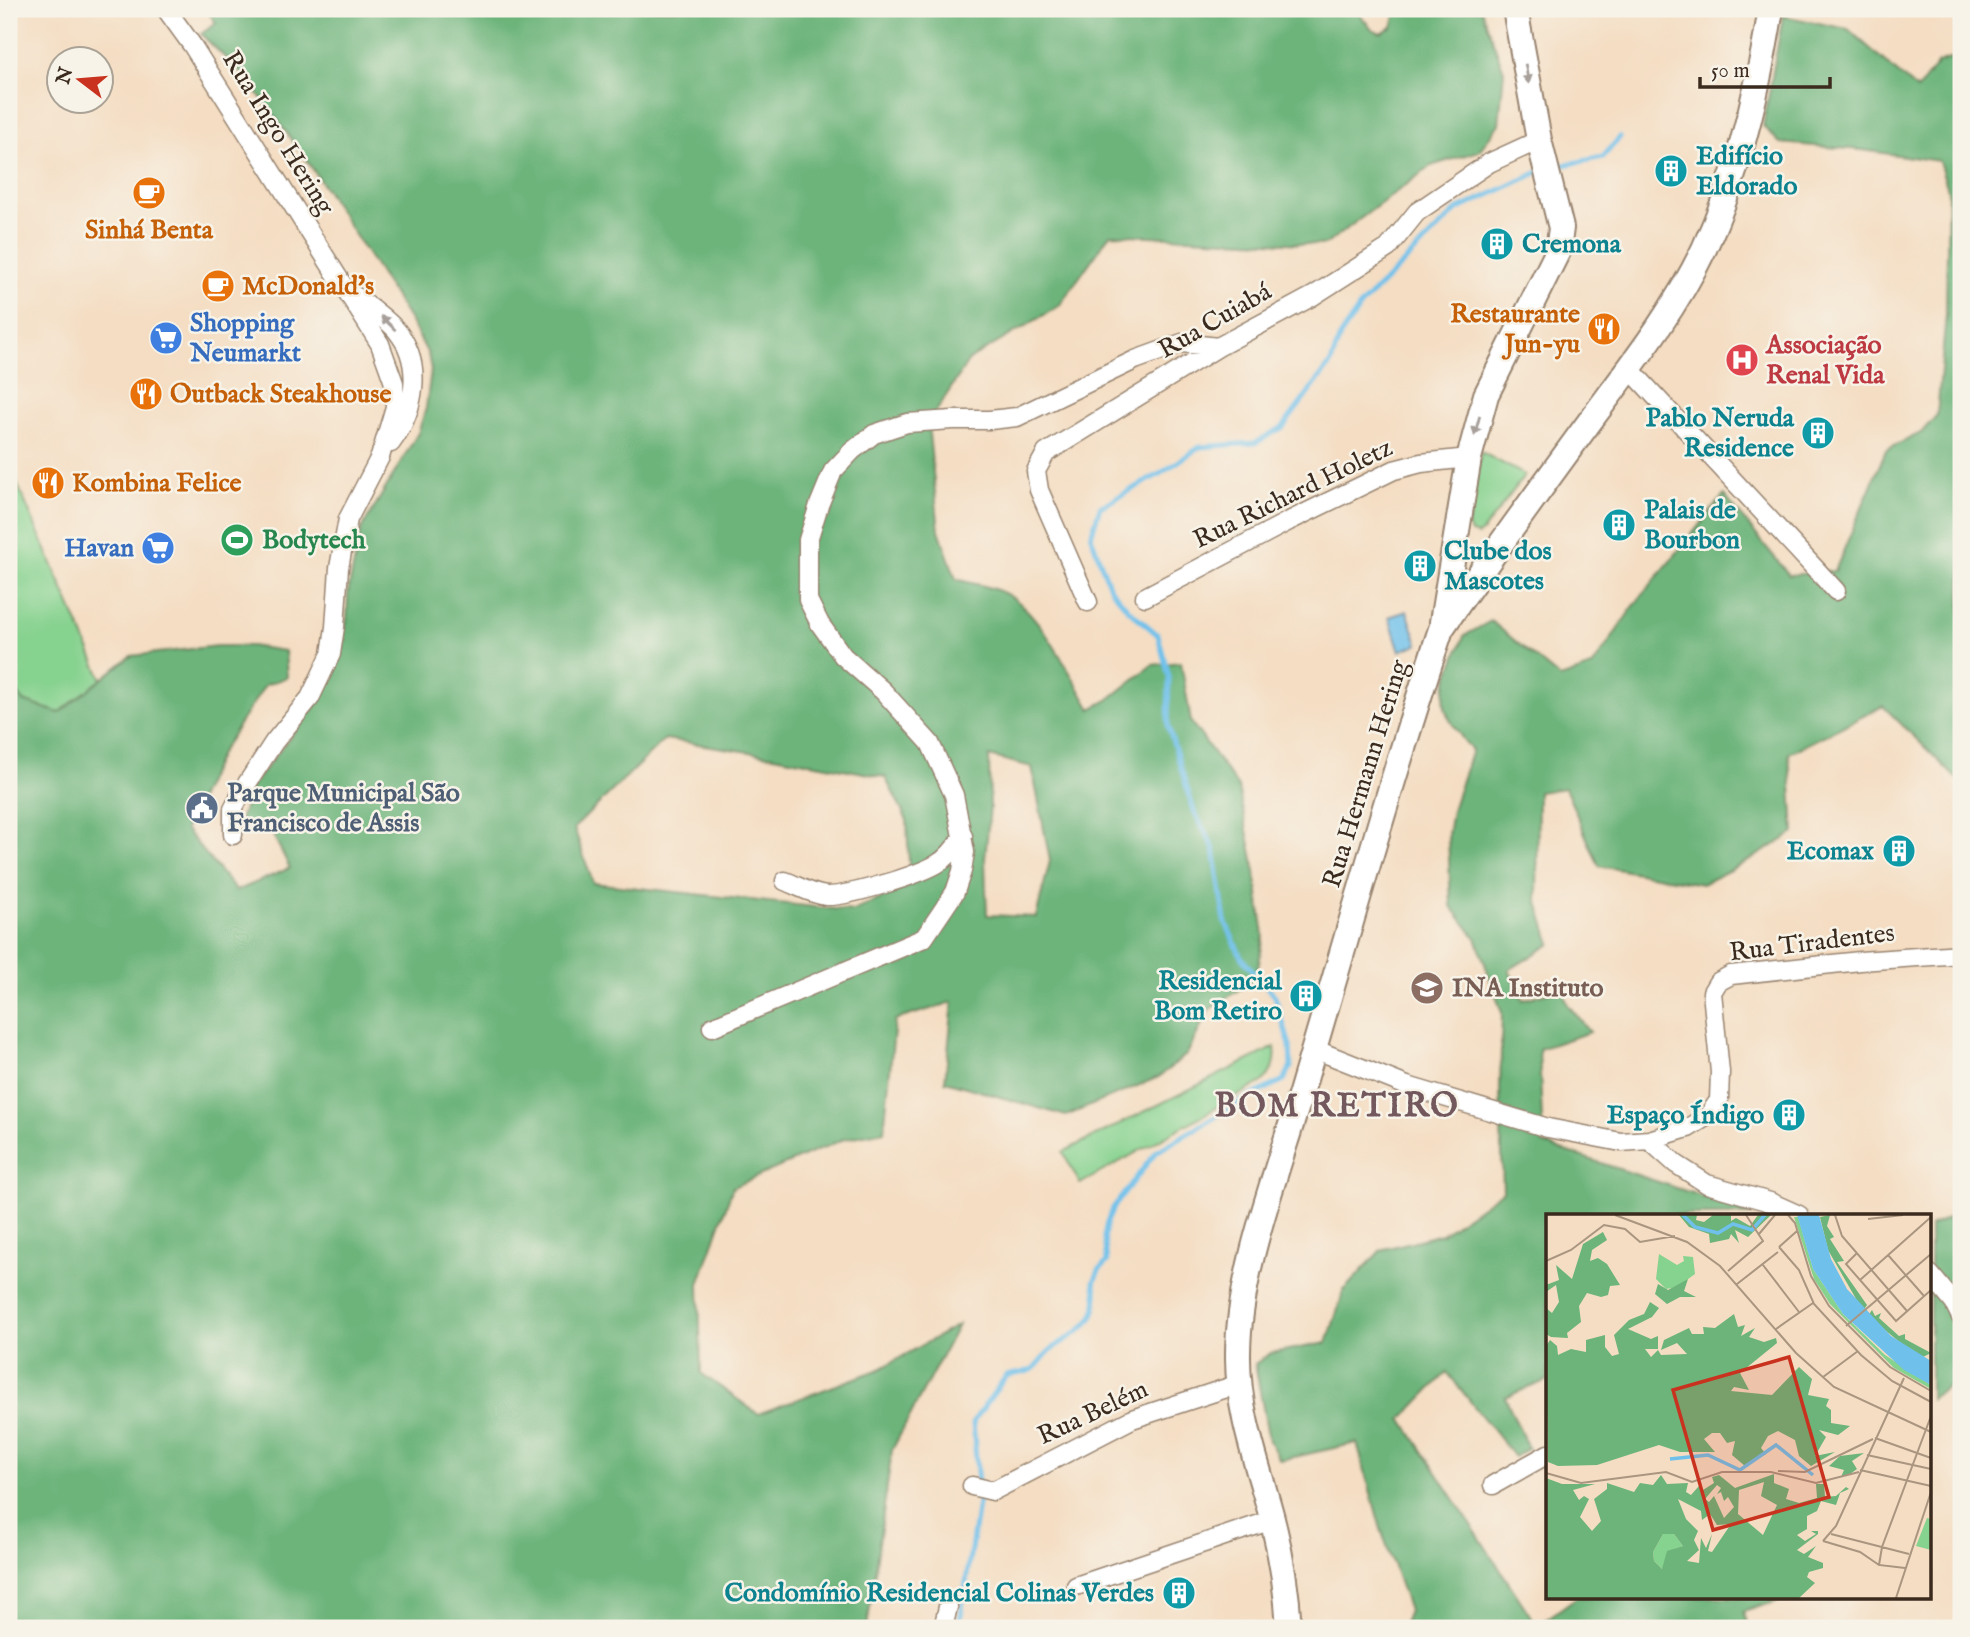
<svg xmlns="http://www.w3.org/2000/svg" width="1970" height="1637" viewBox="0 0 1970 1637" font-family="'IM FELL English',serif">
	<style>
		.green { fill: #86d28f; stroke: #607e56; stroke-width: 2 }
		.forest { fill: #6cb47a; stroke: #546f4c; stroke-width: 2; fill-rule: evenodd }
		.water { fill: #6fc1eb; stroke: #557684; stroke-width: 2 }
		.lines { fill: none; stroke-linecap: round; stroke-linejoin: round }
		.stream { stroke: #6fc1eb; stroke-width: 5 }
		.street-casing { stroke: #988470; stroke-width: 21 }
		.secondary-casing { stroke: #988470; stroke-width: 28 }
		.street { stroke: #fff; stroke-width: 18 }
		.secondary { stroke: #fff; stroke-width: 24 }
		.oneway { fill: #a79f9a }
		.labels { text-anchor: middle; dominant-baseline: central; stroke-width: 5; stroke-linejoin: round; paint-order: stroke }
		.street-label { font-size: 26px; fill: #3b2a1e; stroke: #f7f3e8 }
		.culture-label { font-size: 26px; font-weight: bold; fill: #0d838f; stroke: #f7f3e8; text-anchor: end }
		.food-label { font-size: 26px; font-weight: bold; fill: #c56008; stroke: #f7f3e8; text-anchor: start }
		.shop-label { font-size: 26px; font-weight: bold; fill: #366cbe; stroke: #f7f3e8; text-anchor: start }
		.health-label { font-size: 26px; font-weight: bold; fill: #be3a42; stroke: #f7f3e8; text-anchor: start }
		.leisure-label { font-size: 26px; font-weight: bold; fill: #27864d; stroke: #f7f3e8; text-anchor: start }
		.service-label { font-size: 26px; font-weight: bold; fill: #4e5e75; stroke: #f7f3e8; text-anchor: start }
		.education-label { font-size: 26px; font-weight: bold; fill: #785e54; stroke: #f7f3e8; text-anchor: start }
		.district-label { font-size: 33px; font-weight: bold; letter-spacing: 2px; fill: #73595d; stroke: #f7f3e8 }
		.inset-river { fill: none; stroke: #6fc1eb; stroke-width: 3.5 }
		.inset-road { fill: none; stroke: #aa9580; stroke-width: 2 }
		.view { fill: #c8321e; fill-opacity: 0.15; stroke: #c8321e; stroke-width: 3.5 }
		.inset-edge { fill: none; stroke: #3b2a1e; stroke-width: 3.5 }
	</style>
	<rect width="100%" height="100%" fill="#f7f3e8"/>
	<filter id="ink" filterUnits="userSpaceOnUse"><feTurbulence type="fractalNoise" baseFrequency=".0143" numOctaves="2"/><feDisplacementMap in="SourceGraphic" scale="14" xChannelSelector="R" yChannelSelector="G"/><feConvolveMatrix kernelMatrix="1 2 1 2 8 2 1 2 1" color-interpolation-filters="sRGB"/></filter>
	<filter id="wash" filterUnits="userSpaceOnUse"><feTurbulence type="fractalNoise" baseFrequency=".00686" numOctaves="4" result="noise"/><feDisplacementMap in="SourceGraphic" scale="28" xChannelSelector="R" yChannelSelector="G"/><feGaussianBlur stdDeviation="1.57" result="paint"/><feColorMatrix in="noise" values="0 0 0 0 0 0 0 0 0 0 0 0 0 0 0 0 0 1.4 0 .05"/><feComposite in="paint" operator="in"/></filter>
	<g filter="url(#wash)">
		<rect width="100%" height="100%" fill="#f4ddc2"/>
		<path class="green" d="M1481 452 1525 475 1483 531 1478 535 1471 533 1468 525Z
			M9 465 102 679 59 713 23 701 9 678Z
			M1275 1047C1277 1062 1274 1069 1264 1081L1080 1184 1063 1152Z"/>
		<path class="forest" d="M206 9H1355L1372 29 1381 33 1392 27 1397 9H1481L1504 71 1499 124 1479 151 1431 166 1325 245 1110 234 1059 306 969 360 928 424 939 530 956 579C974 584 997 587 1013 598 1044 619 1071 677 1091 709L1108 700 1152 665 1181 662 1191 722 1238 787 1254 864 1264 936 1256 978 1209 1010 1187 1054 1159 1077 1066 1116 945 1081 953 1002 895 1020 884 1131 844 1139 733 1187 699 1284 701 1373 758 1414 880 1369 958 1325 892 1450 867 1628H9V678L23 701 59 713 131 656 217 646H251L285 651 287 677 265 685 220 754 185 829 236 891 290 868 272 833 240 820 251 787 314 707 333 677 347 619 348 592 361 530 418 433 426 408 431 370 428 354 411 322 310 165 248 80 201 34 216 23ZM665 739 769 755 885 777 907 820 910 886 853 911 593 883 574 828ZM989 756 1032 767 1050 861 1036 917 987 915 985 859 990 807Z
			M1783 16 1848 29 1917 90 1938 63 1957 56 1961 42V779L1956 778 1883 706 1789 753 1794 833 1748 861 1702 884 1599 866 1565 788 1538 792 1537 899 1551 944 1509 970 1523 1000 1562 988 1568 1005 1590 1032 1539 1049 1543 1144 1701 1196 1751 1215H1548V1380L1505 1397 1528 1448 1514 1457 1447 1372 1402 1419 1537 1626 1577 1597H1790L1743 1612 1749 1628H1402L1409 1611 1381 1529 1357 1443 1280 1460 1269 1441 1255 1364 1271 1353 1327 1343 1344 1290 1381 1250 1442 1234 1503 1191 1500 1088 1502 1013 1476 938 1451 906 1448 835 1452 810 1472 750C1464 741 1447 719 1445 707 1441 685 1457 656 1464 636L1491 621 1560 678 1592 667 1635 604 1724 495 1789 575 1835 571 1886 450 1921 433 1937 415 1946 314 1948 190 1939 161 1862 150 1780 143 1763 126Z
			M1961 1212V1377L1930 1399V1226Z"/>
		<path class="water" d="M1407 611 1418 644 1400 651 1389 617Z"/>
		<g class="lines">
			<path class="stream" d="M1554 167 1603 157 1620 137
				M959 1628 979 1497 973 1422 1006 1376C1014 1374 1026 1373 1033 1369 1040 1364 1045 1354 1052 1349 1079 1330 1105 1322 1094 1282L1099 1270 1107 1262 1104 1237 1107 1222 1113 1208 1156 1152 1249 1097 1284 1080 1291 1067 1290 1046 1275 996 1241 957 1225 921 1214 849 1194 811 1168 726 1169 677 1158 635 1129 610 1110 588 1091 536 1100 507 1158 475 1200 447 1255 443 1283 427 1331 363 1340 336 1362 304 1457 210 1541 171"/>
		</g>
	</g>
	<g filter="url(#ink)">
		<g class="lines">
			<defs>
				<path id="street" d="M166 9 192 45 380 344 394 383 395 407 380 457 348 519 339 568 335 627 331 654 310 698 274 742 246 785 233 809V835
					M355 296C369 307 385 317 397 331 424 364 415 411 391 443
					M1629 368 1836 591
					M1145 597 1289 521 1394 470 1421 463 1469 458
					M1088 602 1039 490 1036 471 1046 453 1218 347 1313 296 1388 248 1417 212 1489 163 1539 140
					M785 881C798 886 813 895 827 896 850 896 916 876 937 864 948 858 956 847 963 836
					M712 1027 924 938 955 892 962 871 965 852 954 795 930 743 883 691 843 656 820 624 808 600V540L819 505 833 471 852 451 874 434 907 423 953 420H990L1017 417 1135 360 1182 343 1218 347
					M1314 1049 1407 1086 1548 1128 1621 1142 1649 1140 1688 1128 1709 1115 1719 1100 1720 1072 1712 992 1718 982 1731 975 1860 961 1961 954
					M1649 1140 1676 1164 1707 1184 1770 1202 1799 1215
					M1930 1274 1954 1303 1961 1317
					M1493 1485 1548 1454
					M972 1486 993 1491 1132 1419 1239 1384
					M1076 1586 1272 1520
					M943 1628 948 1607"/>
				<path id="secondary" d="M1442 622 1469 458 1486 395 1558 251 1561 228 1539 140 1515 9
					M1289 1628C1287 1592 1281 1554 1272 1518 1258 1465 1238 1414 1238 1358 1237 1273 1279 1168 1303 1086 1348 934 1391 780 1441 629 1491 556 1543 485 1596 413 1635 361 1676 308 1704 249 1739 174 1758 90 1771 9"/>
			</defs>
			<use href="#street" class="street-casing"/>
			<use href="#secondary" class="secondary-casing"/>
			<use href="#street" class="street"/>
			<use href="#secondary" class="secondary"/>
		</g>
		<defs><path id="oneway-solid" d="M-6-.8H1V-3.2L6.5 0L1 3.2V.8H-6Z" transform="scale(1.75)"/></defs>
		<g class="oneway">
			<use href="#oneway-solid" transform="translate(1527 74) rotate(80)"/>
			<use href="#oneway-solid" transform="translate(388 323) rotate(-136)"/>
			<use href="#oneway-solid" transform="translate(1477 426) rotate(105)"/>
		</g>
	</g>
	<defs>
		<symbol id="building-disc" viewBox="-11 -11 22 22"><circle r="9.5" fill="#0f9aa8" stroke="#f7f3e8"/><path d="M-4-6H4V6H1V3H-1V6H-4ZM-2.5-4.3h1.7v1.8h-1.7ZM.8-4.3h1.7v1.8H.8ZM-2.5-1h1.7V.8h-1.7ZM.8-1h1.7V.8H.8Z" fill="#fff"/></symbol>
		<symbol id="cafe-disc" viewBox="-11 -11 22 22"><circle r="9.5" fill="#e8710a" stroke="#f7f3e8"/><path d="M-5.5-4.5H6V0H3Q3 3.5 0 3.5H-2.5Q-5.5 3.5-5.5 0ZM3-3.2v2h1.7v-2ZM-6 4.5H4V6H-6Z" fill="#fff"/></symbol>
		<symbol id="restaurant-disc" viewBox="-11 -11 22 22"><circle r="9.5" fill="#e8710a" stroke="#f7f3e8"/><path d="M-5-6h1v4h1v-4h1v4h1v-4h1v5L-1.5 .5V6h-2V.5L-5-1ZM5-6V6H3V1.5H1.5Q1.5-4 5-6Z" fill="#fff"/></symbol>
		<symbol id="supermarket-disc" viewBox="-11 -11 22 22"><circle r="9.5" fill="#3f7fe0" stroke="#f7f3e8"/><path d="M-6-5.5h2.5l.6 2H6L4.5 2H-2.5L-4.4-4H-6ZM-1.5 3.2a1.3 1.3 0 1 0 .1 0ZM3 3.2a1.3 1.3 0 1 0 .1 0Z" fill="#fff"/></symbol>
		<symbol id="hospital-disc" viewBox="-11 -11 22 22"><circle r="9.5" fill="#e0444e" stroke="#f7f3e8"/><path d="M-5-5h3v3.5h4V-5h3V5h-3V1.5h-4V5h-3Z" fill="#fff"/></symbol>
		<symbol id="stadium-disc" viewBox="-11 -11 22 22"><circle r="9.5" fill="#2e9e5b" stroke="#f7f3e8"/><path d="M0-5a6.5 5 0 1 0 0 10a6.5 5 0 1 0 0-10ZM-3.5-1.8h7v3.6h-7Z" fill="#fff"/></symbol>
		<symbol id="civic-disc" viewBox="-11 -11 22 22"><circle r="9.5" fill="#5c6f8a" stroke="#f7f3e8"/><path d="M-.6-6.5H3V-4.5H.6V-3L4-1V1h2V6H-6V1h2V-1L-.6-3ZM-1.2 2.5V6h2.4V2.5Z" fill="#fff"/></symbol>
		<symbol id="university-disc" viewBox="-11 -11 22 22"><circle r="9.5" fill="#8d6e63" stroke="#f7f3e8"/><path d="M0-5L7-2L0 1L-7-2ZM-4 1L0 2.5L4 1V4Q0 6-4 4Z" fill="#fff"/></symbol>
	</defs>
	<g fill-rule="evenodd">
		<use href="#building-disc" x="1652" y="152" width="38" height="38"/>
		<use href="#cafe-disc" x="130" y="174" width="38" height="38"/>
		<use href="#building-disc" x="1478" y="225" width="38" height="38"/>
		<use href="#cafe-disc" x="199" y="267" width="38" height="38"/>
		<use href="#restaurant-disc" x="1585" y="310" width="38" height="38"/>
		<use href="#supermarket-disc" x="147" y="319" width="38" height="38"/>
		<use href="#hospital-disc" x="1723" y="341" width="38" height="38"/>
		<use href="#restaurant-disc" x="127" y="375" width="38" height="38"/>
		<use href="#building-disc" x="1799" y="414" width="38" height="38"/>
		<use href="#restaurant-disc" x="29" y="464" width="38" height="38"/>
		<use href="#building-disc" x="1600" y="506" width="38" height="38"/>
		<use href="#stadium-disc" x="218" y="521" width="38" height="38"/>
		<use href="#supermarket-disc" x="139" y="529" width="38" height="38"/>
		<use href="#building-disc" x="1401" y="547" width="38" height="38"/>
		<use href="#civic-disc" x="183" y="789" width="38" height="38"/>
		<use href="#building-disc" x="1880" y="832" width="38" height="38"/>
		<use href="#university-disc" x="1408" y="969" width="38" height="38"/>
		<use href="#building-disc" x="1287" y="977" width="38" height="38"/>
		<use href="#building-disc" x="1770" y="1096" width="38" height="38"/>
		<use href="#building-disc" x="1160" y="1574" width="38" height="38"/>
	</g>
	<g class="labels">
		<g class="street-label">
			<text transform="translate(278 133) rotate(58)">Rua Ingo Hering</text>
			<text transform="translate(1215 321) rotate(-30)">Rua Cuiabá</text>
			<text transform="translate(1293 494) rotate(-26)">Rua Richard Holetz</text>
			<text transform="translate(1366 774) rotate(-73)">Rua Hermann Hering</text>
			<text transform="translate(1812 943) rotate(-7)">Rua Tiradentes</text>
			<text transform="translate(1093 1413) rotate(-25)">Rua Belém</text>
		</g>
		<g class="culture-label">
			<text x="1696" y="156" text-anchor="start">Edifício<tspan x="1696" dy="30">Eldorado</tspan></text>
			<text x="1522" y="244" text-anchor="start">Cremona</text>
			<text x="1794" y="418">Pablo Neruda<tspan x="1794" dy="30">Residence</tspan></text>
			<text x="1644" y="510" text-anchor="start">Palais de<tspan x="1644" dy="30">Bourbon</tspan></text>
			<text x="1444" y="551" text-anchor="start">Clube dos<tspan x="1444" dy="30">Mascotes</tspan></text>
			<text x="1874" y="851">Ecomax</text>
			<text x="1282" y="981">Residencial<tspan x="1282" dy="30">Bom Retiro</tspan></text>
			<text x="1764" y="1115">Espaço Índigo</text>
			<text x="1154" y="1593">Condomínio Residencial Colinas Verdes</text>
		</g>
		<g class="food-label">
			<text x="149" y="230" text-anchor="middle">Sinhá Benta</text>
			<text x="242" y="286">McDonald's</text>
			<text x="1580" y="314" text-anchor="end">Restaurante<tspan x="1580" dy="30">Jun-yu</tspan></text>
			<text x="170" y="394">Outback Steakhouse</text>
			<text x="72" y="483">Kombina Felice</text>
		</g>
		<g class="shop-label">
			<text x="190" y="323">Shopping<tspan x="190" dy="30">Neumarkt</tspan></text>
			<text x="134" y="548" text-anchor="end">Havan</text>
		</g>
		<g class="health-label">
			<text x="1766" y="345">Associação<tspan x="1766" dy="30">Renal Vida</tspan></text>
		</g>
		<g class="leisure-label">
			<text x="262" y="540">Bodytech</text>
		</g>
		<g class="service-label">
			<text x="227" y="793">Parque Municipal São<tspan x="227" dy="30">Francisco de Assis</tspan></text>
		</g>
		<g class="education-label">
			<text x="1452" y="988">INA Instituto</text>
		</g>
		<g class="district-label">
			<text x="1337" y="1107">BOM RETIRO</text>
		</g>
	</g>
	<g transform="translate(1546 1214)">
		<rect width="385" height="385" fill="#f4ddc2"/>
		<path d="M248 3H252L267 55 297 100 339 141 385 171V175L348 154 284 90 268 65ZM113 40 131 51 138 47 137 42 147 43 149 60 131 73 120 75 110 65ZM381 304 385 305V336L370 332ZM117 320H128L137 332 128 335 116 355 108 347 107 338Z" fill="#86d28f"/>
		<path d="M133 1H151L150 6 158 8 167 1H185V7L190 4 204 12 212 1H225L202 23 189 16 193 29 185 20 183 25 164 29 163 20 143 13ZM284 1 281 12 288 23 284 25 298 47 291 48 321 91 317 97 282 36 274 3ZM57 18 61 26 46 36 44 47 52 44 61 50 74 71 64 72 62 81 55 83 41 79 33 92 35 108 21 119 22 124 5 123 0 120V94L6 99 13 88 10 71 0 78V71L13 66 10 51 26 65 37 30ZM142 65 138 77 150 83H134L121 90 109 80 112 70 122 76ZM104 88 113 94 106 103 82 115 105 125 112 122V135H99L105 143 112 136 115 141 141 140 131 129 115 136 118 126 143 114 146 120H158L157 113 169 114 188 100 192 113 199 111 195 122 209 114 203 123 218 128 230 124 231 129 194 159 203 176 188 173 185 177 226 181 253 153 266 165 262 181 283 185 280 192 285 196V209L304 212 292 221 273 216 280 223 269 242 289 238 265 252 253 242 249 226 232 217 222 222 215 234 220 240 199 252 186 241 189 227 181 229 174 219H166L158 225 169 238H134L113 231 51 251 12 252 2 248 0 132 4 126 11 132 12 141 25 135 40 138V126L59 121V133L66 142 73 140 68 121 83 106 98 100ZM326 96 329 102 335 99 333 104 353 122 359 120V125L385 139 377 143 356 130 322 102ZM318 239 306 247 311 255 304 260 295 263 298 256 283 252 294 242ZM228 260V269L243 275 240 285 253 289 271 284 270 270H278L279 283 290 282 300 273 303 275 294 279 290 291 275 287 271 297 261 302V315L251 321 259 327 270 320 265 317H272V320L251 336 258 340 270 332 262 343 277 349V354L263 358 261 363 269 369 253 384H0V264L16 270H49L27 276 33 286 38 282 43 285 34 303 46 317 55 307 48 285 61 275V269L88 278 94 269 107 271 115 261 121 270 142 269 140 278 145 281 153 272 157 276 168 269 166 263 173 261 189 274ZM218 268 215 282 231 291 217 321 192 300 193 276ZM171 271 175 274 171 280 175 278 178 287 182 283 188 293 178 304 168 282 163 288 159 285ZM132 285 155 297 156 306 164 300 171 311 185 310 166 338 162 337 166 320 160 334 155 324 153 349 141 347 153 336 148 326 152 317 140 305ZM117 320H128L137 332 121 337 116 355 108 347 107 338Z" fill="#6cb47a" fill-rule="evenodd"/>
		<path d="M251 1H273L285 45 301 75 345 122 385 147V171L358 156 297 100 267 55Z" fill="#6fc1eb"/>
		<path class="inset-river" d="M137 1 149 13 172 19 187 10 206 16 219 1M124 245 162 241 194 256 230 231 267 261"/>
		<path class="inset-road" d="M69 1 141 28 174 52 250 139 288 173 385 218M242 1 249 9 265 62 283 92 344 153 385 177M289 1 296 22 361 97M322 5 357 1M213 20 229 1M233 33 253 56 268 90 315 141 346 167 385 188M233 33 251 17M311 39 300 50 350 107 385 76M342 41 378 82M0 47 25 36 58 11 79 15 94 28 129 22M217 51 253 98M182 57 217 27 200 1M314 66 385 3M191 70 232 38M300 112 385 40M230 115 267 89M277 163 312 137M329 224 385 244M321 241 385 255M314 256 385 272M232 257 259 258 327 225M0 259 35 269 120 258 146 268 176 258H225L270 269 313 258M285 320 363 340M277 327 290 312 358 164M277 327 314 338 333 351M359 354 333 351 336 333 385 202M350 384 385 278"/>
		<path class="view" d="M243 143 283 283 167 316 127 176Z"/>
		<rect width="385" height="385" class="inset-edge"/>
	</g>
	<rect width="1970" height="1637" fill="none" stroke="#f7f3e8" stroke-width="35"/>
	<g transform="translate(80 80) rotate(286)"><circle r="33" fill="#f7f3e8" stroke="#aca397" stroke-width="2"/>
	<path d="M0-5L12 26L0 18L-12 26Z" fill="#c8321e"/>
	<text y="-10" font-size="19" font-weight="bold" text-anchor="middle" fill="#3b2a1e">N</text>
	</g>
	<path d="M1700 77v10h130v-10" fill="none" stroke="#3b2a1e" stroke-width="3.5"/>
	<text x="1711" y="77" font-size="21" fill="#3b2a1e" stroke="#f7f3e8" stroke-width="5" paint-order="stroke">50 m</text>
</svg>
